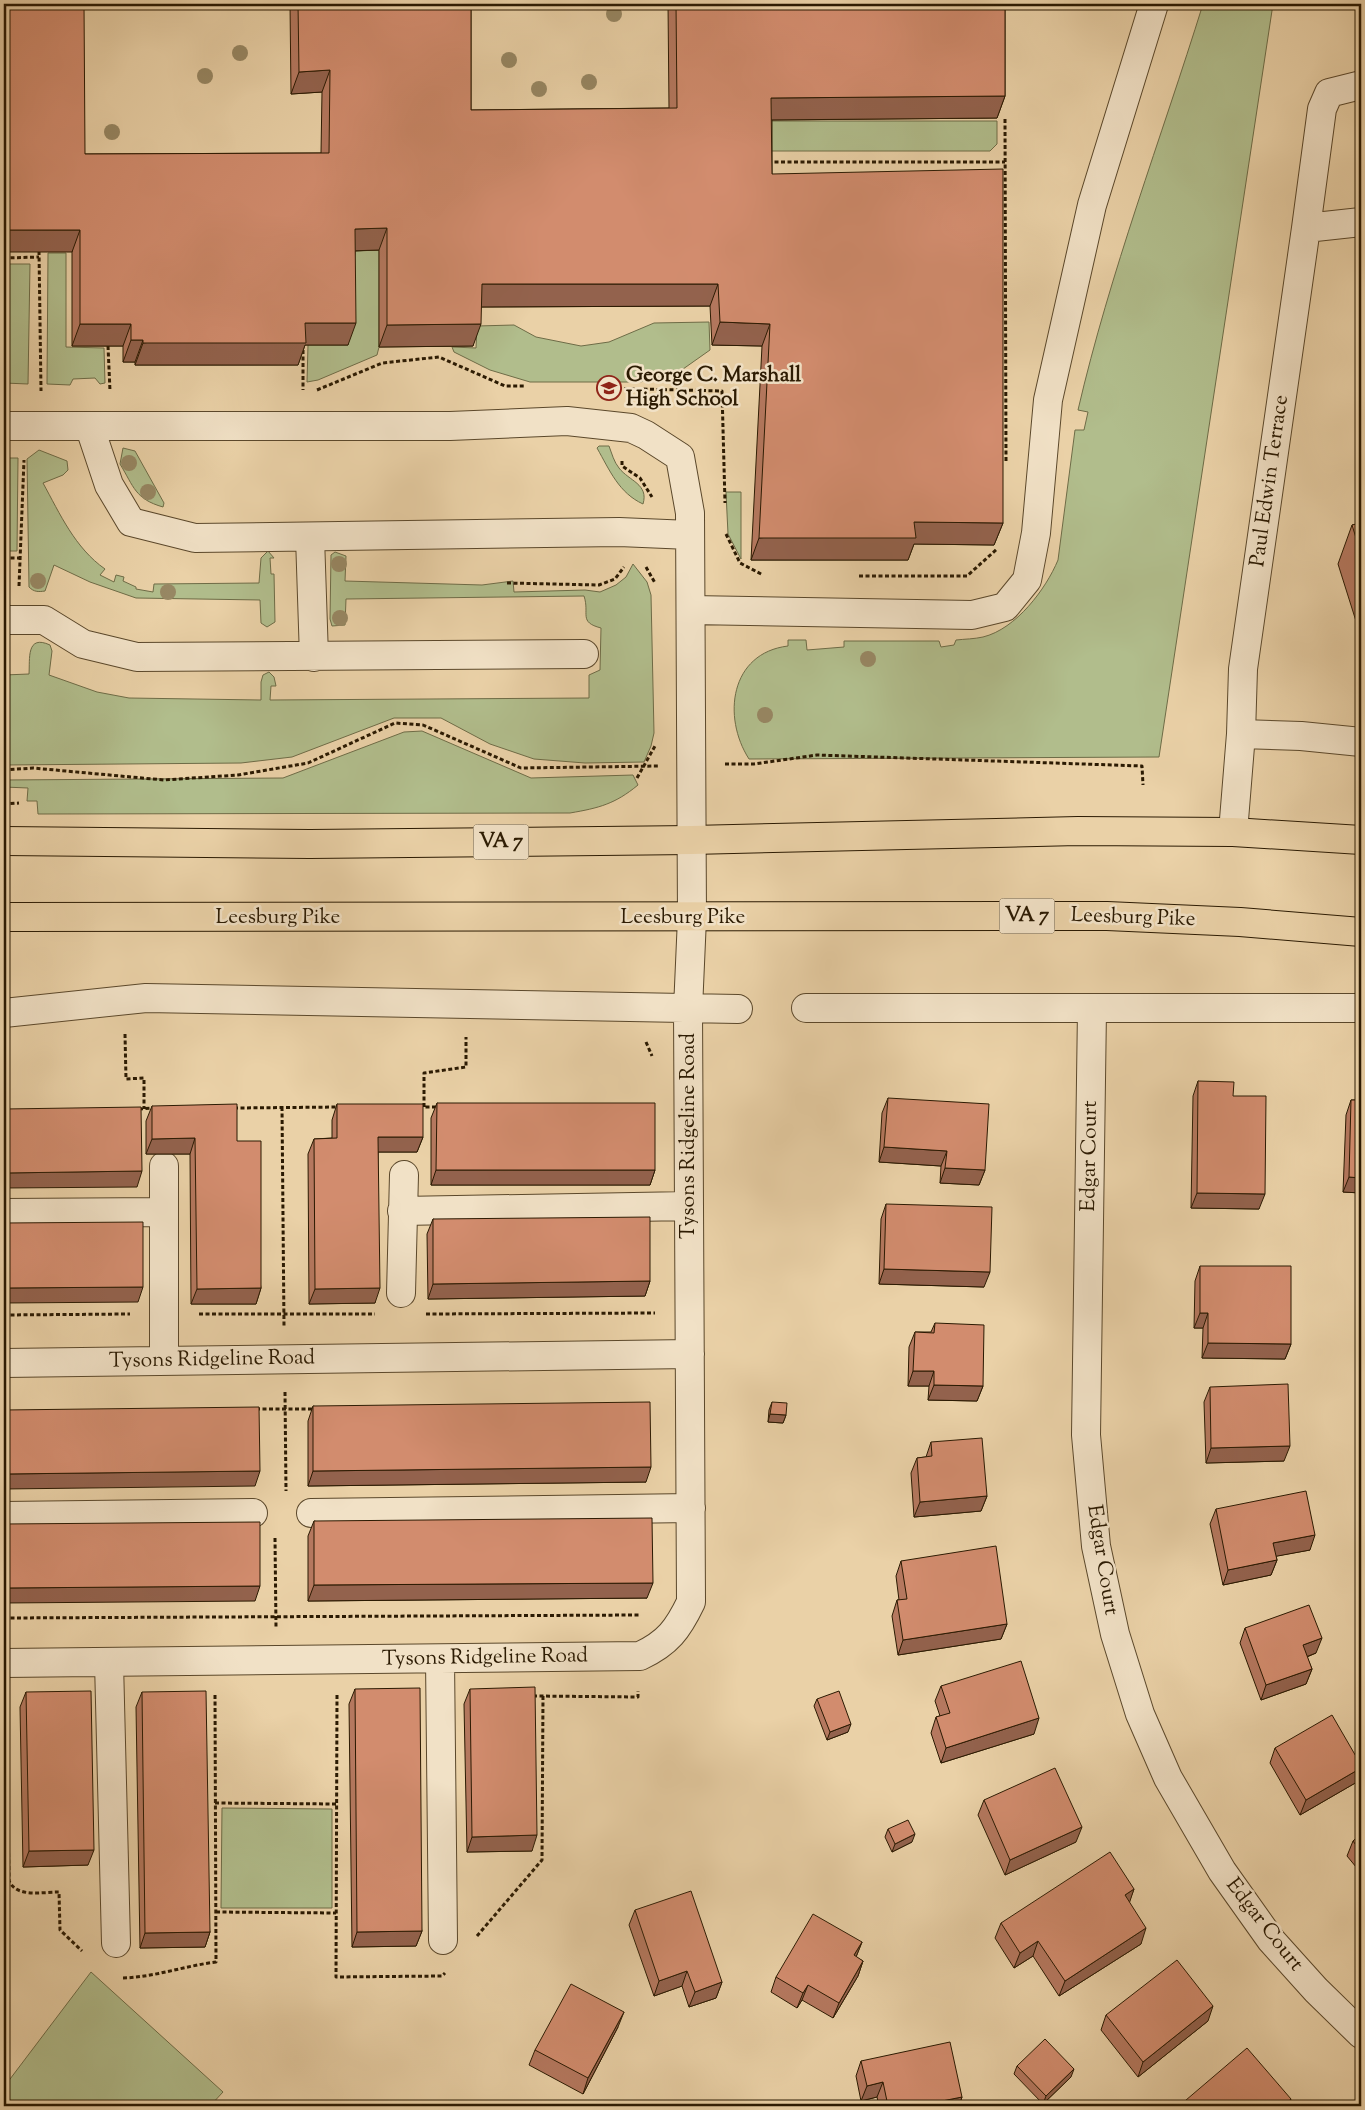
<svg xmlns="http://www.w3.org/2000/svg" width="1365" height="2110" viewBox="0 0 1365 2110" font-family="'Sorts Mill Goudy',serif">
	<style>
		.green { fill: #b1bd8c; stroke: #6e6c47 }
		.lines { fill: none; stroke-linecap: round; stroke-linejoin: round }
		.minor-casing { stroke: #5b482b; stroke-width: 30 }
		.major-casing { stroke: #2b1a02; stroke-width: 30 }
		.path { stroke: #2b1a02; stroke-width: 3; stroke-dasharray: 4 2.5; stroke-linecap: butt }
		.minor { stroke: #f1e1c6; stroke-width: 28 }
		.major { stroke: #ead1a7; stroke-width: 28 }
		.tree { fill: #978763 }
		.wall { fill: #b5785f; stroke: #2b1a02 }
		.shaded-wall { fill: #93624d; stroke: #2b1a02 }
		.building { fill: #d28c6e; stroke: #2b1a02 }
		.labels { text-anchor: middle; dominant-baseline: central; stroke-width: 5; stroke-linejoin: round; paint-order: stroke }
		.shield { fill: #f1e1c6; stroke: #66563d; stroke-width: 1 }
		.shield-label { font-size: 20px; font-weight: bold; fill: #2b1a02 }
		.poi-label { font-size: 21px; font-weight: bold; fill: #2b1a02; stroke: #f1e1c6; text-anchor: start }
		.street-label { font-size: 21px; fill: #2b1a02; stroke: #f1e1c6 }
	</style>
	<rect width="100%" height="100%" fill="#ead1a7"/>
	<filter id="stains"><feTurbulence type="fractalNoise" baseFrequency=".004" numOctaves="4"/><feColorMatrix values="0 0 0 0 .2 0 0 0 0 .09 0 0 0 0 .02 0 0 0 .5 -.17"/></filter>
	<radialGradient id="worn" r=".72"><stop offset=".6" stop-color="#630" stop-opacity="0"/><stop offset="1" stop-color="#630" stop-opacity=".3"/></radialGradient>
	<path class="green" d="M1203 4H1273L1159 757 749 759C722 717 730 653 788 646V640H806L807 650 844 647V641H939L941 647 954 645 956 640C965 639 974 639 983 637 1016 629 1046 589 1058 560L1075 430H1084L1088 412 1078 410C1110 272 1161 139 1203 4Z
		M766 121H997V144L990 151H766Z
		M379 250V347L377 355 318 380 307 382 308 345 347 251Z
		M48 253H66V347L104 348 105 383 100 384 95 378 73 379 70 385 47 384Z
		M4 264H30L28 384 4 383Z
		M709 322 710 350 676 374 640 382H530L490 370 454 352 452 347 476 348 477 326 514 325 536 337 581 346 609 342 654 323Z
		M599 446H609C612 454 614 462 619 468 629 481 649 484 643 504 619 493 610 471 597 448Z
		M123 448 135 451 164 503 163 507C135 499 134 487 120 464Z
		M39 450 67 461 68 470 63 475 43 483C60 514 75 548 105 569L100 575 114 582 116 575 124 577 123 581 136 587V589L153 592 154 584 259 583 261 558 268 551 274 558H270L271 574H274L275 622 267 627 261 623 260 600 136 598 90 582 54 565 45 591C38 592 34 592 29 587L27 459Z
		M4 458H18L17 551H4Z
		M726 492H741V559L728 534Z
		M335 552 346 556 345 581 482 585 513 581 514 592 585 590 600 592 616 585 626 577 633 564 647 582 651 595 654 733 651 746 644 762 585 763 534 759 490 744 441 718H394L292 757 241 763 4 765V675L29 674C30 659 26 634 50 645L52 651 49 675 97 692 129 698 261 700V682L263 675 269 672 274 677 276 686H271L270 700 589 698V675L600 670 601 628C578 622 590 614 584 596L346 599 345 625 332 626 330 619 331 555Z
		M422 731 531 778 633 775 638 785C615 804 599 808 570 813L38 814 37 801H27L28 788 4 787V780L283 778 404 732Z
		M222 1808 332 1809V1908H221Z
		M91 1972 223 2092 210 2106H4V2087Z"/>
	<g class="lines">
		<defs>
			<path id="minor" d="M1361 85 1329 93 1322 109 1306 228 1361 222
				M1306 228 1243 669 1241 734 1301 736 1361 742
				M4 426H450L567 421 631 428 646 435 680 457 690 513 692 918 688 1009 691 1602C678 1629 668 1643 640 1656L4 1663
				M90 428 109 485 131 522 195 538 619 532 690 535
				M310 537 314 657
				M691 610 972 615 1005 607 1027 580 1036 533 1048 400 1092 205 1154 4
				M4 620H44L83 644 137 657 584 654
				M1233 832 1241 734
				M806 1008H1361
				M1092 1009 1086 1435 1096 1546 1115 1634 1140 1714 1168 1778 1222 1871 1271 1940 1316 1990 1361 2034
				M4 1013 146 998 738 1009
				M164 1166V1361
				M402 1211 689 1206
				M4 1213 164 1212
				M401 1293 404 1175
				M4 1363 690 1354
				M311 1513 691 1508
				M4 1516 253 1513
				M440 1659 443 1940
				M109 1662 116 1943"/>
			<path id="major" d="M4 841 310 844 692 840 1078 831 1233 832 1361 840
				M4 917 1107 916 1240 922 1361 932"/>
		</defs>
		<use href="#minor" class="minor-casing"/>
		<use href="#major" class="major-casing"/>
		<path class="path" d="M1005 119 1006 463
			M768 162H1005
			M39 251 41 391
			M4 258 39 257
			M108 346 110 391
			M303 350V390
			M598 388 722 391 725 503
			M317 390 382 363 439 357 505 386H524
			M622 461V466L640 478 652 497
			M726 534 740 563 763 575
			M4 558H20
			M646 567 655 583
			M859 576H967L997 549
			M507 583 599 585 615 579 624 567
			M19 586 24 460
			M725 764H754L817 755 1142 766 1143 785
			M4 770 33 768 164 780 238 775 308 763 395 723 423 725 521 768 658 766
			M637 778 655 746
			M4 804 19 803
			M125 1034 126 1079 144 1078V1109
			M646 1042 652 1056
			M282 1107 284 1326
			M419 1107H437
			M424 1107V1073L466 1067V1037
			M234 1108 340 1107
			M139 1109 155 1108
			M199 1314H375
			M426 1314 655 1313
			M4 1315 130 1314
			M285 1392 286 1491
			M256 1409H315
			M275 1538 276 1627
			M4 1618 641 1615
			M337 1695 336 1977 442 1976 445 1973
			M533 1696 638 1697V1691
			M6 1697 9 1881C17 1898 42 1892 59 1892L60 1930 82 1951
			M215 1803 337 1804
			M216 1912 336 1913
			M477 1936 542 1860 543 1696
			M123 1978C155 1977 184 1966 216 1962L215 1695"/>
		<use href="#minor" class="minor"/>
		<use href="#major" class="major"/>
	</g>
	<g class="tree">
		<circle cx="614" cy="14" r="8"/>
		<circle cx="240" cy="53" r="8"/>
		<circle cx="509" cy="60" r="8"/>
		<circle cx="205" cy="76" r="8"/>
		<circle cx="589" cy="82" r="8"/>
		<circle cx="539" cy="89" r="8"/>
		<circle cx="112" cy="132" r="8"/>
		<circle cx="129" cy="463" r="8"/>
		<circle cx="148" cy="492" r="8"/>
		<circle cx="339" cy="564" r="8"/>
		<circle cx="38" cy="581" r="8"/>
		<circle cx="168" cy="592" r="8"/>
		<circle cx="340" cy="618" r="8"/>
		<circle cx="868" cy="659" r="8"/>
		<circle cx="765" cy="715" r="8"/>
	</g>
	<path class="wall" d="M290 4H471V110L669 108 668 4H1005V96L997 118 772 120V174L1003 523 994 545 914 544 908 560H751L762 346 712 345 710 306 481 307 473 346 379 347V250L355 251 348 345H305L298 365H135V362H123V346H72V252L85 154 321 153 322 92 291 94Z
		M1361 523V637L1338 564 1352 525Z
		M1198 1081 1233 1096 1259 1209 1191 1208 1193 1096Z
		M888 1098 985 1170 979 1185 940 1183 941 1166 879 1162 882 1113Z
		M1351 1100H1361V1193L1343 1192 1346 1115Z
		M437 1103 655 1170 650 1185H431V1118Z
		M337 1104 423 1137 417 1152H378L375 1303 309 1304 308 1154 314 1139 332 1138V1120Z
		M152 1106 237 1141 261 1288 256 1304H191L190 1154H146V1121Z
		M886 1204 984 1287 879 1284 881 1219Z
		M433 1219 650 1281 645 1296 428 1299 427 1234Z
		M1200 1266 1291 1344 1285 1359 1202 1358 1203 1328H1194L1195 1281Z
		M935 1323 983 1386 977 1401 928 1400 929 1386H908L909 1347 915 1332H931Z
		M1210 1387 1284 1461 1206 1463 1204 1402Z
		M772 1402 786 1415 783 1423 768 1422 769 1410Z
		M313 1406 646 1482 308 1486V1421Z
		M931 1442 987 1496 981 1511 914 1517 911 1473 917 1458 926 1457Z
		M1216 1509 1310 1550 1276 1556 1277 1560 1271 1575 1223 1585 1210 1524Z
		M314 1521 647 1598 308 1601V1536Z
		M901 1561 1007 1624 1001 1639 898 1655 892 1616 897 1600H899L896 1576Z
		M1245 1628 1316 1653 1307 1657 1312 1669 1306 1684 1261 1700 1240 1643Z
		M941 1686 1034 1734 941 1763 931 1733 936 1717 940 1716 935 1701Z
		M355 1689 422 1931 416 1946 352 1947 349 1704Z
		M470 1689 532 1851 467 1852 464 1704Z
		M26 1692 88 1865 23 1867 20 1707Z
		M142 1692 210 1932 205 1947 140 1948 136 1707Z
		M817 1699 848 1732 827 1740 814 1706Z
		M1275 1748 1361 1768V1771L1357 1782 1300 1815 1270 1763Z
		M984 1800 1076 1842 1005 1875 978 1815Z
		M888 1829 912 1842 892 1852 885 1837Z
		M1361 1834V1873L1347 1856 1353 1841Z
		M1134 1889 1129 1902 1141 1944 1059 1996 1033 1956 1014 1968 995 1938 1001 1923Z
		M635 1910 722 1982 716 1998 689 2007 682 1986 654 1996 629 1925Z
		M862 1942 856 1957 863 1961 858 1976 833 2018 802 2000 797 2008 771 1992 776 1977Z
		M1106 2015 1208 2021 1138 2077 1101 2030Z
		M618 2027 583 2094 529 2065 535 2050Z
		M861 2061 962 2097 959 2106H879L877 2097 861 2101 856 2076Z
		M1017 2066 1071 2077 1043 2104 1014 2074Z"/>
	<path class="shaded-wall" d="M330 70 322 92 291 94 299 72Z
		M1005 96 997 118 763 120 771 98Z
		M387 228 379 250 347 251 355 229Z
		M4 230H80L72 252H4Z
		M482 284H718L710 306 474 307Z
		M720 322 770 324 762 346 712 345Z
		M305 323H356L348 345H305L298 365H135L143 343Z
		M80 324H131L123 346H72Z
		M481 324 473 346 379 347 387 325Z
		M131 340H143L135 362H123Z
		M914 522 1003 523 994 545 914 544 908 560H751L759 538Z
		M378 1137H423L417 1152H373Z
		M195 1138 190 1154H146L152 1139Z
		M884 1147 947 1151 941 1166 879 1162Z
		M945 1168 985 1170 979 1185 940 1183Z
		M436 1170H655L650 1185H431Z
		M142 1171 137 1187 4 1188V1173Z
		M1349 1177 1361 1178V1193L1343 1192Z
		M1197 1193 1265 1194 1259 1209 1191 1208Z
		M884 1269 990 1272 984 1287 879 1284Z
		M650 1281 645 1296 428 1299 433 1284Z
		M143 1287 138 1302 4 1303V1288Z
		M261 1288 256 1304H191L197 1289Z
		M380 1288 375 1303 309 1304 315 1289Z
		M1200 1313H1208L1203 1328H1194Z
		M1208 1343 1291 1344 1285 1359 1202 1358Z
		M913 1371H934L929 1386H908Z
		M934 1385 983 1386 977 1401 928 1400Z
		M770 1414 786 1415 783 1423 768 1422Z
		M1290 1446 1284 1461 1206 1463 1211 1448Z
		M651 1467 646 1482 308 1486 313 1471Z
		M260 1471 255 1486 4 1489V1474Z
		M987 1496 981 1511 914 1517 920 1502Z
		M1315 1535 1310 1550 1267 1558 1273 1543Z
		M1277 1560 1271 1575 1223 1585 1228 1570Z
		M653 1583 647 1598 308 1601 314 1585Z
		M260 1586 255 1601 4 1603V1588Z
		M1007 1624 1001 1639 898 1655 903 1640Z
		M1322 1638 1316 1653 1298 1660 1303 1645Z
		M1312 1669 1306 1684 1261 1700 1266 1685Z
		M1039 1718 1034 1734 941 1763 946 1748Z
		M851 1724 848 1732 827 1740 830 1732Z
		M1361 1768V1771L1357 1782 1300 1815 1306 1800Z
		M1082 1827 1076 1842 1005 1875 1010 1860Z
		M915 1834 912 1842 892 1852 895 1844Z
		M537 1835 532 1851 467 1852 472 1837Z
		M94 1850 88 1865 23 1867 29 1851Z
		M1134 1889 1129 1904 1125 1895Z
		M1146 1928 1141 1944 1059 1996 1065 1981Z
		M422 1931 416 1946 352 1947 357 1932Z
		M210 1932 205 1947 140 1948 145 1933Z
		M1038 1941 1033 1956 1014 1968 1020 1953Z
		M862 1942 856 1957 854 1955Z
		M863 1961 858 1976 833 2018 839 2003Z
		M687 1971 682 1986 654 1996 659 1981Z
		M722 1982 716 1998 689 2007 695 1992Z
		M808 1985 802 2000 797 2008 803 1993Z
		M1213 2006 1208 2021 1138 2077 1143 2062Z
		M624 2012 618 2027 583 2094 588 2078Z
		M1074 2069 1071 2077 1043 2104 1046 2096Z
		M883 2082 877 2097 861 2101 867 2086Z
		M962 2097 959 2106H940L942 2101Z
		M1291 2099 1289 2106H1283Z"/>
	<path class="building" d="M4 4H84L85 154 329 153 330 70 299 72 298 4H471V110L677 108 676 4H1005V96L771 98 772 174 1003 169V523L914 522 916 538H759L770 324 720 322 718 284H482L481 324 387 325V228L355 229 356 323H305L306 343H143V340H131V324H80V230H4Z
		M1361 523V554L1352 525Z
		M1198 1081 1234 1082 1233 1096H1266L1265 1194 1197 1193Z
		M888 1098 989 1104 985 1170 945 1168 947 1151 884 1147Z
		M1351 1100H1361V1178L1349 1177Z
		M437 1103H655V1170H436Z
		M237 1104V1141H261V1288L197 1289 195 1138 152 1139V1106Z
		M337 1104H423V1137H378L380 1288 315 1289 314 1139 337 1138Z
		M141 1107 142 1171 4 1173V1109Z
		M886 1204 992 1207 990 1272 884 1269Z
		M650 1217V1281L433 1284V1219Z
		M143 1222V1287L4 1288V1223Z
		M1200 1266H1291V1344L1208 1343V1313H1200Z
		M935 1323 984 1325 983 1386 934 1385V1371H913L915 1332 934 1333Z
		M1288 1384 1290 1446 1211 1448 1210 1387Z
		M650 1402 651 1467 313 1471V1406Z
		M772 1402 787 1403 786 1415 770 1414Z
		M259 1407 260 1471 4 1474V1410Z
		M982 1438 987 1496 920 1502 917 1458 932 1456 931 1442Z
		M1306 1491 1315 1535 1273 1543 1277 1560 1228 1570 1216 1509Z
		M652 1518 653 1583 314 1585V1521Z
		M260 1522V1586L4 1588V1524Z
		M996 1546 1007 1624 903 1640 897 1600 907 1599 901 1561Z
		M1309 1605 1322 1638 1303 1645 1312 1669 1266 1685 1245 1628Z
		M1021 1661 1039 1718 946 1748 936 1717 950 1713 941 1686Z
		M535 1687 537 1835 472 1837 470 1689Z
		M420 1688 422 1931 357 1932 355 1689Z
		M91 1691 94 1850 29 1851 26 1692Z
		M206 1691 210 1932 145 1933 142 1692Z
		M839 1691 851 1724 830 1732 817 1699Z
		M1332 1715 1361 1765V1768L1306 1800 1275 1748Z
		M1055 1768 1082 1827 1010 1860 984 1800Z
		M908 1820 915 1834 895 1844 888 1829Z
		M1361 1834V1852L1353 1841Z
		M1110 1852 1134 1889 1125 1895 1146 1928 1065 1981 1038 1941 1020 1953 1001 1923Z
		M691 1891 722 1982 695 1992 687 1971 659 1981 635 1910Z
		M813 1914 862 1942 854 1955 863 1961 839 2003 808 1985 803 1993 776 1977Z
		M1177 1960 1213 2006 1143 2062 1106 2015Z
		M571 1984 624 2012 588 2078 535 2050Z
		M1045 2039 1074 2069 1046 2096 1017 2066Z
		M950 2042 962 2097 942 2101 943 2106H888L883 2082 867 2086 861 2061Z
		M1247 2048 1291 2099 1283 2106H1179Z"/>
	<defs>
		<symbol id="school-ring" viewBox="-11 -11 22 22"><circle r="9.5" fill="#f1e1c6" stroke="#8f2418" stroke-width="1.5"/><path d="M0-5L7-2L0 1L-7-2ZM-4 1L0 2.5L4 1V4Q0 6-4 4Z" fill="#8f2418"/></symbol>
	</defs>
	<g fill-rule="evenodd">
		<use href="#school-ring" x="595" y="374" width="28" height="28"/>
	</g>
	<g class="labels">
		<g class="shield">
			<rect x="473.5" y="824.5" width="55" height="35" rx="4"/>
			<rect x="999.5" y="898.5" width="55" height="35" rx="4"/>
		</g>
		<g class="shield-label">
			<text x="501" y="842">VA 7</text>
			<text x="1027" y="916">VA 7</text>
		</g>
		<g class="poi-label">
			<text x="626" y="376">George C. Marshall<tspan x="626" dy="24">High School</tspan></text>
		</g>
		<g class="street-label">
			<text transform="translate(1270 481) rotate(-82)">Paul Edwin Terrace</text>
			<text x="278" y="918">Leesburg Pike</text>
			<text x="683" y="918">Leesburg Pike</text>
			<text transform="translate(1133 918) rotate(2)">Leesburg Pike</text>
			<text transform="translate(689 1136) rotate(-90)">Tysons Ridgeline Road</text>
			<text transform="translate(1090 1156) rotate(-89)">Edgar Court</text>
			<text transform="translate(212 1360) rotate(-1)">Tysons Ridgeline Road</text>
			<text transform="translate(1102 1560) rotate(81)">Edgar Court</text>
			<text transform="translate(485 1658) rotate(-1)">Tysons Ridgeline Road</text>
			<text transform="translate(1264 1925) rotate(52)">Edgar Court</text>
		</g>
	</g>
	<rect width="1365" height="2110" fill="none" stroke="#ead1a7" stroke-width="20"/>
	<rect x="5" y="5" width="1355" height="2100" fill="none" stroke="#2b1a02" stroke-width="2.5"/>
	<rect x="10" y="10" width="1345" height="2090" fill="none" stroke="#2b1a02"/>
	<rect width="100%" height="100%" filter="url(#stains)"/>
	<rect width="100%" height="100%" fill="url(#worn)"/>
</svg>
